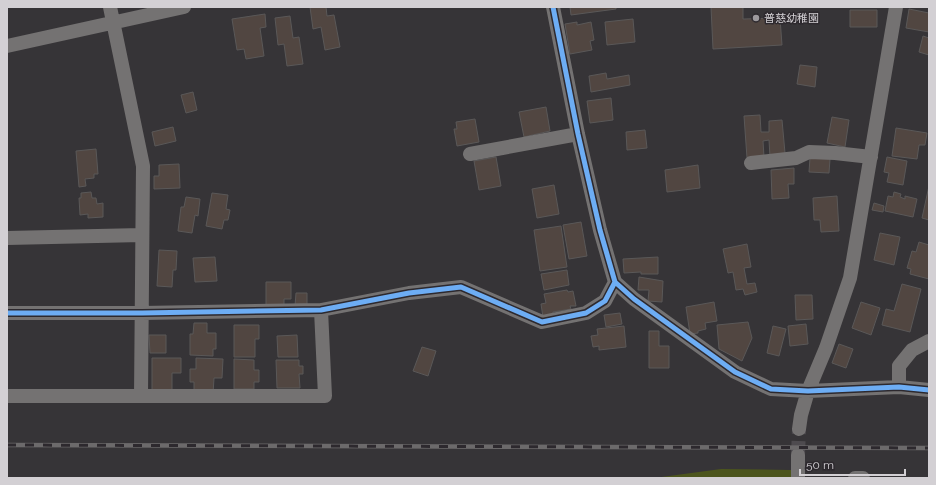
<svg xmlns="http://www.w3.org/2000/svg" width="936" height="485" viewBox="0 0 936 485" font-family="Raleway,'Noto Sans JP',sans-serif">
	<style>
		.green { fill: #4c551d }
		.building { fill: #514641; stroke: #5a5858 }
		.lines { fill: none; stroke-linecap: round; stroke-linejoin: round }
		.minor-tunnel { stroke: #4e4b4f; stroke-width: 14; stroke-dasharray: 14 7; stroke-linecap: butt }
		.minor { stroke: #747272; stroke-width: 14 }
		.rail-casing { stroke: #6c6a6b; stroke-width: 4.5 }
		.rail { stroke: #2d292e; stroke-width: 3; stroke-dasharray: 9; stroke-linecap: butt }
		.cycleway-casing { stroke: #2d292e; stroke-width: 8 }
		.cycleway { stroke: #6dadf4; stroke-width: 5 }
		.poi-dot { fill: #9c999d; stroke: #2d292e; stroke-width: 1.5 }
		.labels { text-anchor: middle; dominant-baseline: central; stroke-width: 3; stroke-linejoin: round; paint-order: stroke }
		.poi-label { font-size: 11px; fill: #d3d0d4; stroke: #2d292e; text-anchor: start }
	</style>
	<rect width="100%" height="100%" fill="#363437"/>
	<path class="green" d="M721 469 791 470V478H654Z"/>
	<path class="building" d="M310 7H326L327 16 334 15 340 47 325 50 321 27 313 29Z
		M570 7H616V9L571 15Z
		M711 7H743V19L780 18 782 45 713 49Z
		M909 9 929 13V11V32L906 28Z
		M850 10H877V27H850Z
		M265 14 266 27 260 28 264 56 246 59 244 49 237 50 232 19Z
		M290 16 293 38 299 37 303 64 287 66 284 44 278 45 275 18Z
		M633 19 635 42 607 45 605 22Z
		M577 22V25L591 22 594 40 590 41 592 50 570 54 565 24Z
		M923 36 929 38V55L919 52Z
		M800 65 817 67 815 87 797 84Z
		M606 73 607 79 629 75 630 85 591 92 589 76Z
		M193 92 197 110 186 113 181 95Z
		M611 98 613 120 590 123 587 101Z
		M546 107 550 131 524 137 519 112Z
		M760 115 761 132H769V121L782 120 785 153 770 157 769 140 763 141 764 157 747 158 744 116Z
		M832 117 849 120 845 147 827 143Z
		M475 119 479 142 457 146 454 129H457L456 122Z
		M173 127 176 141 155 146 152 132Z
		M896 128 927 133 925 145H919L917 159 892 156Z
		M645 130 647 148 627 150 626 132Z
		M96 149 98 174H94V178L85 179 86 186 79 187 76 151Z
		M496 157 501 186 479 190 474 161Z
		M887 157 907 161 903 185 887 182 889 173 884 172Z
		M810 158 830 159 829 173 809 172Z
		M179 164 180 188 154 189V176H159V165Z
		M698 165 700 188 667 192 665 170Z
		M794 168V184H788L789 198 772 199 771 170Z
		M554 185 559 214 537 218 532 189Z
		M929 186V220L922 218Z
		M91 192 92 198H96L97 204 103 203V217L88 218V214L80 215 79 198H81V193Z
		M894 192 901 194 900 197 905 199V196L917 199 913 217 885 211 888 196 893 197Z
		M212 193 228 195 226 209 230 210 228 220H224L222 229 206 226Z
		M837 196 839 231 821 232 820 220H814L813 198Z
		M186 197 200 199 198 216 195 215 192 233 178 231 181 207H184Z
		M874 203 884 206 883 212 872 210Z
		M581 222 587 256 569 259 563 225Z
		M561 226 567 267 540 271 534 230Z
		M880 233 900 237 894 265 874 260Z
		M919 242 929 245V279L910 274 911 269 907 268 912 251 916 252Z
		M747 244 751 267 744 268 747 284 755 283 757 292 745 295 743 289 736 290 733 272 728 273 723 249Z
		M159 250 177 251 176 270H173L172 287 157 286Z
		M215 257 217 281 195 282 193 258Z
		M658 257V274H641V272L624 273 623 259Z
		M567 270 569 285 544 290 541 274Z
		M639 277 663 281 662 302 648 301 649 290H638Z
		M266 282H291V299H284V305H266Z
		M902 284 921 289 910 332 882 325 886 309 894 311Z
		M567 290 568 292 573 291 576 306H570L571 309 553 312V316L543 317 541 304 546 303 544 294Z
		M296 293H307V307L295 306Z
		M795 295H812L813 319 796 320Z
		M714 302 717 321 705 323 706 329 698 331V333L690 334 686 307Z
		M861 302 880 308 871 335 852 328Z
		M620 313 622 324 606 327 604 315Z
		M748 322 752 338 742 361 719 349 717 325Z
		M194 323H207V333H216V349H213V356L190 355V334H193Z
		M806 324 808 344 790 346 788 326Z
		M234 325H259V339H255V357H234Z
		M624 326 626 347 599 350V346L593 347 591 336 598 335 597 329Z
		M773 326 786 329 779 356 767 353Z
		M649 331H659V346H669V368H649Z
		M149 335H166V353H150Z
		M297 335 298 357H278L277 336Z
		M839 344 853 349 846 368 832 363Z
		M422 347 436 351 428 376 413 371Z
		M152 358H181V373H172V391H152Z
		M196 358 223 359 222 378H214L213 394 194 393V382H190V369H196Z
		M234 359 254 360V370H259V382H254V389H234Z
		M276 360H299V366H303V374H299L300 388H277Z"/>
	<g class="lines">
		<path class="minor-tunnel" d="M798 455 799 429"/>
		<path class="minor" d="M110 7 143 166 141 396
			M553 7 578 134 600 230 615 282 634 299 735 372 771 389 808 391 899 387 929 390
			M7 46 184 7
			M470 154 578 134
			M751 163 796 158 809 152 835 153 871 157
			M7 238 142 235
			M7 313H142L321 310 409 293 461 287 542 322 586 313 605 301 615 282
			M899 387V366L912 350 929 341
			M7 396H325L321 310
			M799 429 801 415 808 391 826 348 850 278 896 7
			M798 455V478
			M855 478H863"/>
		<defs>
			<path id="rail" d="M7 445 929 448"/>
		</defs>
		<use href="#rail" class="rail-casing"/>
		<use href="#rail" class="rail"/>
		<defs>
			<path id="cycleway" d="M553 7 578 134 600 230 615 282 634 299 735 372 771 389 808 391 899 387 929 390
				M7 313H142L321 310 409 293 461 287 542 322 586 313 605 301 615 282"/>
		</defs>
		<use href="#cycleway" class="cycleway-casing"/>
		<use href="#cycleway" class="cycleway"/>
	</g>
	<circle class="poi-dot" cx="756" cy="18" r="4"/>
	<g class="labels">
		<g class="poi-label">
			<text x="764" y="18">普慈幼稚園</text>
		</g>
	</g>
	<rect width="936" height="485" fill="none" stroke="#d3d0d4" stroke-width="16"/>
	<path d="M800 469v6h105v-6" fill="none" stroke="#d3d0d4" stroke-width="2"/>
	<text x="806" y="469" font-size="12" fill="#d3d0d4" stroke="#2d292e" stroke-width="3" paint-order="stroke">50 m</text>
</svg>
